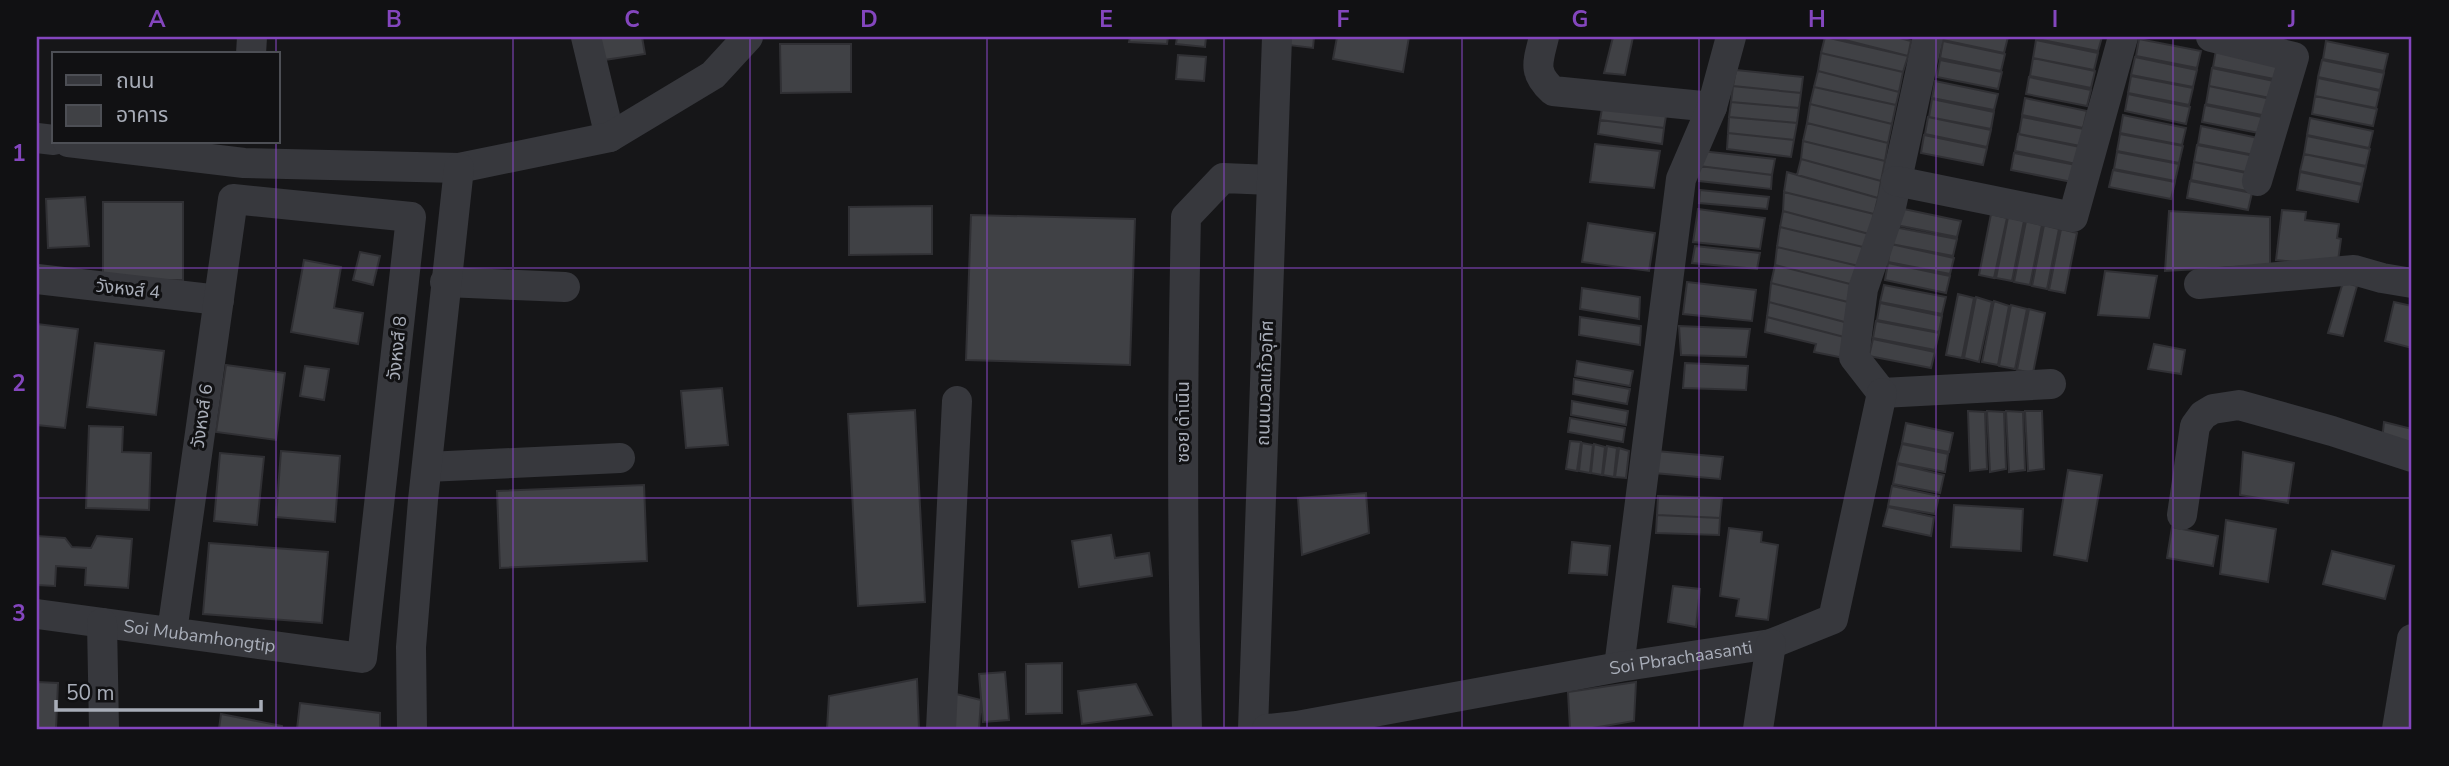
<svg xmlns="http://www.w3.org/2000/svg" width="2449" height="766" viewBox="0 0 2449 766" font-family="'Nunito Sans','Noto Sans Thai',sans-serif">
	<style>
		.building { fill: #404145; stroke: #303034; stroke-width: 2 }
		.lines { fill: none; stroke-linecap: round; stroke-linejoin: round }
		.minor { stroke: #37383d; stroke-width: 30 }
		.grid { fill: none; stroke: #8446be; stroke-width: 2; stroke-opacity: 0.55 }
		.labels { text-anchor: middle; dominant-baseline: central; stroke-width: 6; stroke-linejoin: round; paint-order: stroke }
		.street-label { font-size: 18px; fill: #a8adb8; stroke: #111113 }
		.neatline { fill: none; stroke: #8446be; stroke-width: 2.5 }
		.grid-label { font-size: 23px; text-anchor: middle; font-weight: bold; fill: #8446be }
	</style>
	<rect width="100%" height="100%" fill="#161618"/>
	<path class="building" d="M600 37H642L645 54 604 60Z
		M1130 37H1168L1167 44 1129 42Z
		M1177 37H1206L1205 47 1176 44Z
		M1289 37H1314L1313 48 1288 45Z
		M1337 37H1409L1403 72 1333 59Z
		M1613 37H1633L1625 75 1604 73Z
		M1825 37 1908 56 1903 72 1821 53Z
		M1833 37H1896L1911 41 1908 56Z
		M1944 37H2008L2004 53 1943 40Z
		M2037 37H2102L2098 51 2037 39Z
		M2139 39 2201 51 2197 68 2136 56Z
		M2036 40 2098 53 2094 70 2033 58Z
		M1943 41 2005 54 2001 71 1940 58Z
		M2326 41 2388 54 2384 71 2323 59Z
		M780 44H851V92L781 93Z
		M2216 50 2278 62 2274 79 2213 67Z
		M1821 53 1903 72 1899 92 1818 71Z
		M1178 55 1206 57 1204 81 1176 79Z
		M2135 57 2197 70 2193 87 2131 75Z
		M2033 58 2095 71 2091 88 2030 76Z
		M1940 60 2002 72 1998 89 1937 77Z
		M2322 60 2384 73 2380 90 2318 77Z
		M2212 68 2274 81 2270 98 2209 86Z
		M1736 70 1803 77 1801 93 1733 86Z
		M1818 71 1899 92 1896 105 1814 87Z
		M2131 76 2193 88 2189 105 2128 93Z
		M2029 77 2091 90 2087 106 2026 94Z
		M2318 78 2380 91 2376 108 2315 96Z
		M1935 81 1998 94 1994 110 1932 98Z
		M1733 86 1801 93 1799 108 1731 102Z
		M2209 86 2271 99 2267 116 2206 104Z
		M1814 87 1896 105 1892 124 1810 104Z
		M2128 94 2190 107 2186 124 2125 111Z
		M2315 96 2377 109 2373 126 2312 114Z
		M2025 98 2087 111 2083 128 2022 115Z
		M1932 99 1994 112 1991 129 1929 117Z
		M1731 102 1799 108 1797 123 1729 117Z
		M1603 103 1667 110 1664 128 1600 120Z
		M1810 104 1892 124 1888 143 1807 123Z
		M2205 105 2267 118 2264 134 2202 122Z
		M2123 115 2186 128 2182 145 2120 133Z
		M1729 117 1797 123 1794 140 1728 133Z
		M1928 117 1991 130 1987 147 1925 134Z
		M2022 117 2084 129 2080 146 2019 134Z
		M2310 118 2373 131 2369 148 2307 135Z
		M1600 120 1664 128 1662 144 1598 134Z
		M1807 123 1888 143 1885 161 1803 141Z
		M2201 126 2263 139 2259 156 2198 144Z
		M1728 133 1794 140 1791 157 1727 149Z
		M2018 134 2080 147 2076 164 2015 151Z
		M2120 134 2183 146 2179 163 2117 151Z
		M1924 135 1987 148 1983 165 1921 153Z
		M2307 136 2370 149 2366 166 2304 154Z
		M1803 141 1885 161 1881 181 1801 159Z
		M1595 144 1660 151 1654 188 1590 182Z
		M2197 145 2260 157 2256 174 2194 162Z
		M1701 151 1775 159 1772 175 1699 166Z
		M2117 152 2179 164 2175 181 2114 169Z
		M2014 153 2076 165 2072 182 2011 170Z
		M2304 154 2366 167 2362 184 2300 171Z
		M1801 159 1881 181 1878 198 1797 175Z
		M2194 162 2256 175 2252 192 2191 180Z
		M1699 166 1772 175 1771 189 1699 181Z
		M2113 170 2175 182 2171 199 2109 187Z
		M1787 172 1878 198 1874 214 1784 192Z
		M2300 172 2362 185 2358 202 2297 190Z
		M2190 181 2252 193 2248 210 2187 198Z
		M1700 190 1769 197 1767 209 1699 203Z
		M1784 192 1874 214 1869 234 1783 211Z
		M85 197 89 246 48 248 46 199Z
		M103 202H183V280H103Z
		M932 206V254L849 255V207Z
		M1899 208 1961 221 1957 237 1896 225Z
		M1698 209 1765 218 1760 249 1693 242Z
		M2282 210 2306 212 2305 220 2339 224 2337 238 2341 239 2338 261 2323 265 2276 260Z
		M1783 211 1869 234 1867 248 1780 227Z
		M2169 211 2270 217V265L2165 271Z
		M1991 214 2007 218 1994 278 1979 275Z
		M971 215 1135 219 1130 365 966 360Z
		M2008 217 2024 221 2012 281 1996 278Z
		M2026 221 2042 225 2030 285 2014 282Z
		M1588 223 1655 233 1649 271 1582 262Z
		M2044 225 2059 229 2047 289 2032 286Z
		M1780 227 1867 248 1863 267 1777 247Z
		M1894 227 1957 239 1953 256 1891 244Z
		M2061 229 2077 233 2065 293 2049 290Z
		M1891 244 1954 258 1950 274 1888 262Z
		M1695 246 1760 253 1757 269 1692 263Z
		M1777 247 1863 267 1858 286 1775 265Z
		M360 252 380 256 373 285 353 280Z
		M304 260 341 267 334 308 363 313 358 344 291 332Z
		M1888 263 1950 276 1946 293 1885 280Z
		M1775 265 1858 286 1856 304 1771 283Z
		M2105 271 2157 276 2149 318 2098 315Z
		M1687 282 1756 290 1752 321 1683 314Z
		M2343 282 2357 286 2343 336 2328 333Z
		M1771 283 1856 304 1852 324 1769 302Z
		M1884 285 1946 297 1942 314 1880 302Z
		M1582 288 1640 297 1639 319 1580 309Z
		M1958 294 1974 298 1962 358 1946 355Z
		M1976 297 1992 302 1979 362 1964 358Z
		M1994 301 2009 306 1998 365 1982 362Z
		M1769 302 1852 324 1848 338 1767 317Z
		M2394 302 2412 306V348L2385 341Z
		M1880 303 1942 316 1939 332 1877 320Z
		M2011 305 2027 309 2015 369 1999 366Z
		M2029 309 2045 313 2033 373 2017 370Z
		M1580 317 1641 326 1640 345 1579 335Z
		M1767 317 1848 338 1844 358 1814 352 1816 344 1765 332Z
		M1876 321 1939 333 1935 350 1873 338Z
		M37 324 78 329 65 428 37 425Z
		M1679 326 1750 329 1746 357 1681 355Z
		M1873 339 1935 352 1931 368 1869 356Z
		M95 343 164 351 156 415 87 407Z
		M2154 344 2185 350 2181 374 2148 369Z
		M1577 361 1633 371 1630 386 1575 376Z
		M1685 363 1748 366 1746 390 1683 388Z
		M226 365 285 373 276 440 216 432Z
		M305 366 329 369 324 400 300 396Z
		M1574 379 1630 389 1627 404 1573 394Z
		M722 388 728 445 686 448 681 391Z
		M1572 401 1628 411 1626 425 1571 415Z
		M915 410 925 602 858 606 848 414Z
		M1968 411 1985 412 1987 469 1970 471Z
		M1987 411 2004 412 2006 469 1990 472Z
		M2006 411 2023 412 2025 470 2009 472Z
		M2025 411H2042L2044 469 2028 471Z
		M1570 418 1625 428 1623 442 1568 432Z
		M2384 422 2412 429V449L2382 441Z
		M1906 423 1953 433 1949 452 1902 443Z
		M89 426 123 427 122 452 151 453 149 510 86 508Z
		M1570 441 1581 442 1577 471 1566 469Z
		M1582 443 1593 445 1590 473 1579 471Z
		M1594 444 1605 447 1602 475 1591 473Z
		M1902 444 1948 454 1945 472 1897 463Z
		M1607 446 1617 448 1614 477 1603 475Z
		M1619 448 1629 451 1626 478 1615 477Z
		M281 451 340 456 335 522 276 517Z
		M1656 451 1723 457 1720 479 1654 473Z
		M2243 452 2294 463 2288 503 2240 495Z
		M220 453 264 457 257 525 214 521Z
		M1897 464 1944 475 1940 493 1893 484Z
		M2068 470 2102 475 2087 561 2054 555Z
		M644 485 647 561 500 568 497 491Z
		M1892 486 1939 496 1935 514 1888 506Z
		M1366 493 1369 533 1302 555 1298 498Z
		M1658 496 1722 498 1720 518 1657 515Z
		M1954 505 2023 509 2021 551 1951 547Z
		M1888 507 1934 517 1931 536 1883 526Z
		M1657 515 1720 518 1719 535 1656 533Z
		M2226 520 2276 529 2268 582 2220 574Z
		M2172 527 2218 536 2213 566 2167 558Z
		M1729 528 1762 532 1761 542 1778 545 1768 620 1736 616 1739 599 1720 596Z
		M1111 535 1115 558 1149 553 1152 576 1079 587 1072 541Z
		M37 536 65 538 72 547 91 548 97 536 132 539 128 588 85 585 86 568 56 566 55 586 37 585Z
		M1572 542 1610 546 1607 575 1569 573Z
		M209 543 328 552 322 623 203 614Z
		M2332 551 2394 566 2385 599 2323 584Z
		M1673 586 1700 589 1696 627 1668 622Z
		M1062 663V713L1026 714V664Z
		M1005 672 1009 720 983 722 979 674Z
		M917 679 919 729H827L829 696Z
		M37 682 58 683 56 729H37Z
		M1636 682 1634 721 1587 729H1570L1568 692Z
		M1136 684 1152 715 1082 724 1078 691Z
		M952 693 981 700 979 729H950Z
		M300 703 380 713V729H297Z
		M221 714 282 726V729H219Z"/>
	<g class="lines">
		<g class="minor">
			<path d="M586 37 610 137"/>
			<path d="M1544 37C1538 62 1532 72 1553 91L1712 107"/>
			<path d="M1928 37 1891 207 1863 289 1854 357 1882 393 2051 384"/>
			<path d="M2211 37 2294 57 2257 181"/>
			<path d="M251 54 252 37"/>
			<path d="M37 138 54 140"/>
			<path d="M68 142 244 163 459 168 610 137 713 75 748 37"/>
			<path d="M1896 181 2073 217 2123 37"/>
			<path d="M37 279 219 300"/>
			<path d="M445 282 565 287"/>
			<path d="M2199 284 2354 270 2382 278 2412 283"/>
			<path d="M427 467 620 458"/>
			<path d="M2182 515 2195 426 2203 415 2213 409 2239 405 2332 431 2412 457"/>
			<path id="s1" d="M37 614C145 629 254 643 362 658L411 217 233 199 172 632"/>
			<path d="M102 623 104 729"/>
			<path d="M1619 667 1681 179 1712 107 1731 37"/>
			<path d="M412 729 411 647 423 500 459 168"/>
			<path d="M941 729 957 401"/>
			<path d="M1187 729C1182 558 1182 388 1186 217L1223 178 1272 180"/>
			<path d="M1253 729 1277 37"/>
			<path id="s2" d="M1267 729 1297 726 1619 667 1771 644 1833 619 1882 393"/>
			<path d="M1758 729 1771 644"/>
			<path d="M2397 729 2412 639"/>
		</g>
	</g>
	<path class="grid" d="M276 37V54M513 37V729M750 37V729M987 37V729M1224 37V729M1462 37V729M1699 37V729M1936 37V729M2173 37V729M276 142V729M37 268H2412M37 498H2412"/>
	<g class="labels">
		<g class="street-label">
			<text transform="translate(128 289) rotate(6)">วังหงส์ 4</text>
			<text transform="translate(397 348) rotate(-84)">วังหงส์ 8</text>
			<text transform="translate(1265 383) rotate(-88)">ถนนนวลแก้วอุทิศ</text>
			<text transform="translate(202 416) rotate(-82)">วังหงส์ 6</text>
			<text transform="translate(1183 422) rotate(-90)">ซอย ดำเนิน</text>
			<text stroke="none"><textPath href="#s1" startOffset="164">Soi Mubamhongtip</textPath></text>
			<text stroke="none"><textPath href="#s2" startOffset="420">Soi Pbrachaasanti</textPath></text>
		</g>
	</g>
	<rect width="2449" height="766" fill="none" stroke="#111113" stroke-width="77"/>
	<rect x="52" y="52" width="228" height="91" fill="#111113" stroke="#4d4f55" stroke-width="2"/>
	<rect x="66" y="75" width="35" height="10" fill="#37383d" stroke="#4d4f55" stroke-width="2"/>
	<text x="116" y="88" font-size="21" fill="#a8adb8">ถนน</text>
	<rect x="66" y="105" width="35" height="21" fill="#404145" stroke="#4d4f55" stroke-width="2"/>
	<text x="116" y="122" font-size="21" fill="#a8adb8">อาคาร</text>
	<path d="M56 700v10h205v-10" fill="none" stroke="#a8adb8" stroke-width="3.5"/>
	<text x="66" y="700" font-size="21" fill="#a8adb8" stroke="#111113" stroke-width="5" paint-order="stroke">50 m</text>
	<rect x="38" y="38" width="2372" height="690" class="neatline"/>
	<g class="grid-label">
		<text x="157" y="27">A</text>
		<text x="394" y="27">B</text>
		<text x="632" y="27">C</text>
		<text x="869" y="27">D</text>
		<text x="1106" y="27">E</text>
		<text x="1343" y="27">F</text>
		<text x="1580" y="27">G</text>
		<text x="1817" y="27">H</text>
		<text x="2055" y="27">I</text>
		<text x="2292" y="27">J</text>
		<text x="19" y="161">1</text>
		<text x="19" y="391">2</text>
		<text x="19" y="621">3</text>
	</g>
</svg>
